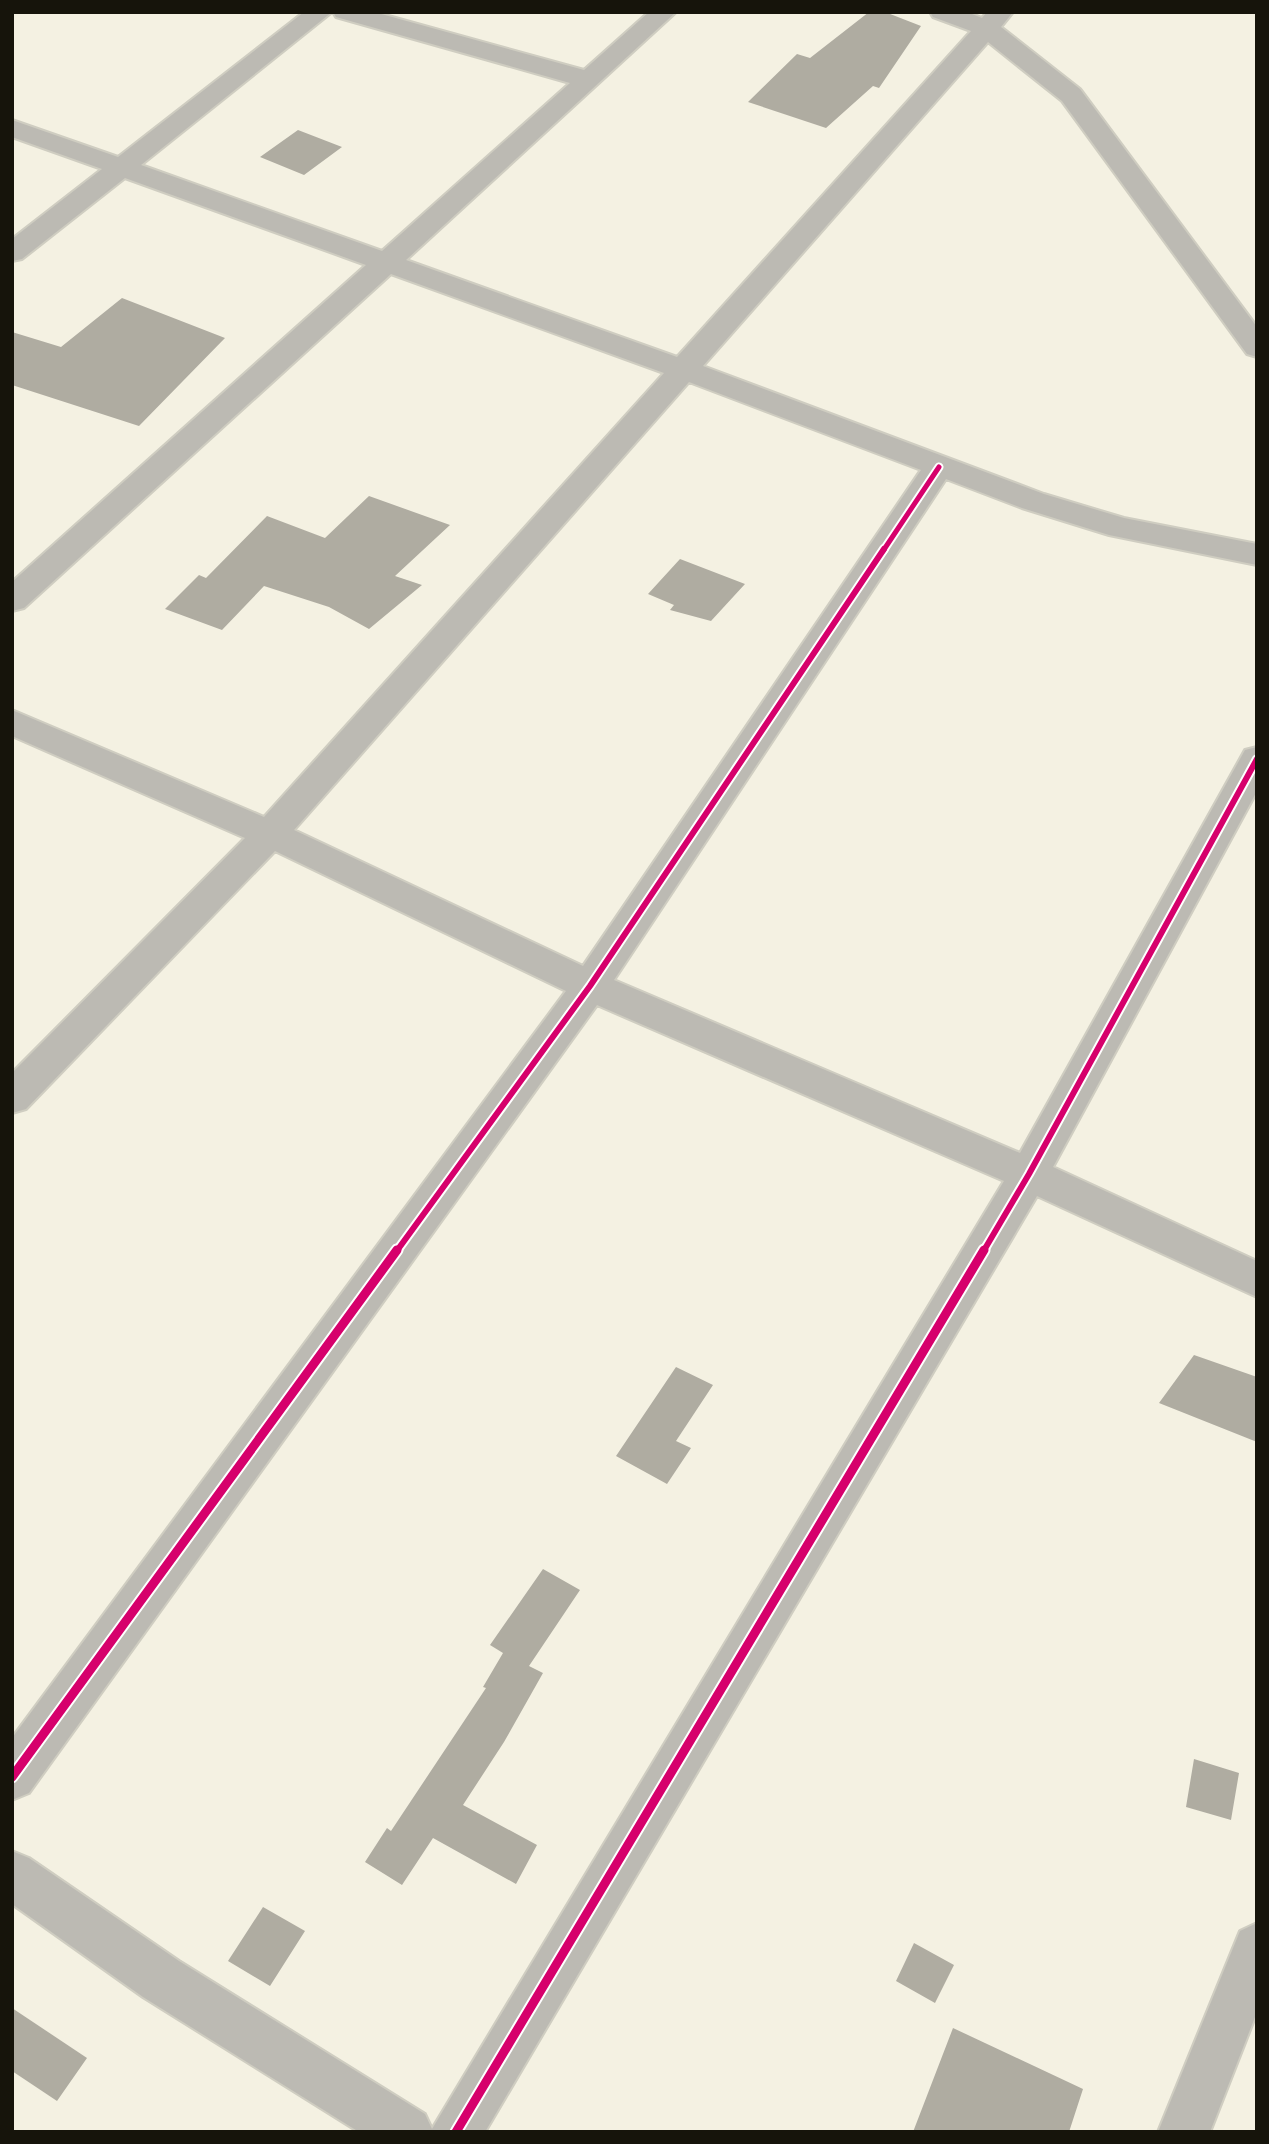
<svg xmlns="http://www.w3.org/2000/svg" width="1269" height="2144" viewBox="0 0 1269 2144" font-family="'Golos Text',sans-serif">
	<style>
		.building { fill: #afaca1 }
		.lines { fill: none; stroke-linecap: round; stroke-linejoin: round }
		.minor-casing { stroke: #cfcdc1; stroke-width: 4 }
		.minor { fill: #bcbab3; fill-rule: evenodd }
		.cycleway-far2-casing { stroke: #fff; stroke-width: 9 }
		.cycleway-far1-casing { stroke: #fff; stroke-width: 10 }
		.cycleway-casing { stroke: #fff; stroke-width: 13 }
		.cycleway-far2 { stroke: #d6006c; stroke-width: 5 }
		.cycleway-far1 { stroke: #d6006c; stroke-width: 6 }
		.cycleway { stroke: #d6006c; stroke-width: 9 }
	</style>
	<rect width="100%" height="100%" fill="#f4f1e2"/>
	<path class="building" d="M869 12H885L921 26 879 88 873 86 826 128 748 102 797 54 810 58Z
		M298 130 342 147 304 175 260 157Z
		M122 298 225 338 139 426 12 385V332L61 347Z
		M369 496 450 525 395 576 422 585 369 629 329 607 264 586 222 630 165 609 199 575 206 578 267 516 325 538Z
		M680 559 745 584 711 621 670 610 674 605 648 594Z
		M1194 1355 1257 1377V1442L1159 1403Z
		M676 1367 713 1385 676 1441 691 1448 667 1484 616 1456Z
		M543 1569 580 1590 529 1666 543 1673 504 1742 463 1805 537 1845 516 1884 433 1838 402 1885 365 1862 387 1828 391 1831 486 1688 483 1687 503 1653 490 1645Z
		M1194 1759 1239 1773 1231 1820 1186 1807Z
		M263 1907 305 1931 270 1986 228 1961Z
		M914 1943 954 1965 935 2003 896 1981Z
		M12 2008 87 2058 57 2101 12 2071Z
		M953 2028 1083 2089 1069 2132H913Z"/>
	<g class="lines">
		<defs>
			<path id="minor" d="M304 12H332L141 165 382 251 570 83 336 17 333 12H374L584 70 649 12H676L406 260 677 357 971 31 933 17 930 12H967L982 18 987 12H1013L1001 27 1080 89 1257 327V357L1247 354 1062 101 988 42 703 366 1044 494 1124 518 1257 544V565L1109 535 1022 508 946 479 614 980 1020 1153 1240 759 1245 750 1257 747V791L1053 1167 1257 1261V1297L1037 1196 485 2132H359L143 1997 12 1904V1851L29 1858 179 1961 425 2114 432 2129 1004 1181 597 1005 29 1793 12 1800V1738L566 991 275 851 26 1109 12 1113V1073L245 838 12 736V710L264 817 664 373 391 274 24 608 12 611V582L366 265 125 178 22 259 12 261V239L102 169 12 137V120L118 157ZM689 382 921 470 583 966 294 830Z
				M1257 1923V2012L1210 2132H1158L1240 1931Z"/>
		</defs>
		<use href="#minor" class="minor-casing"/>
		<use href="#minor" class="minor"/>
		<defs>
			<path id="cycleway-far2" d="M883 551 939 467"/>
			<path id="cycleway-far1" d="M396 1252 590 986 884 549
				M983 1252 1029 1174 1257 759"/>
			<path id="cycleway" d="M12 1777 397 1250
				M456 2132 984 1250"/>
		</defs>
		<use href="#cycleway-far2" class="cycleway-far2-casing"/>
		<use href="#cycleway-far1" class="cycleway-far1-casing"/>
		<use href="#cycleway" class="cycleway-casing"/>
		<use href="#cycleway-far2" class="cycleway-far2"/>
		<use href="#cycleway-far1" class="cycleway-far1"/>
		<use href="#cycleway" class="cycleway"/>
	</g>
	<rect width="1269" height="2144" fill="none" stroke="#16140b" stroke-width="28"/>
</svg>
